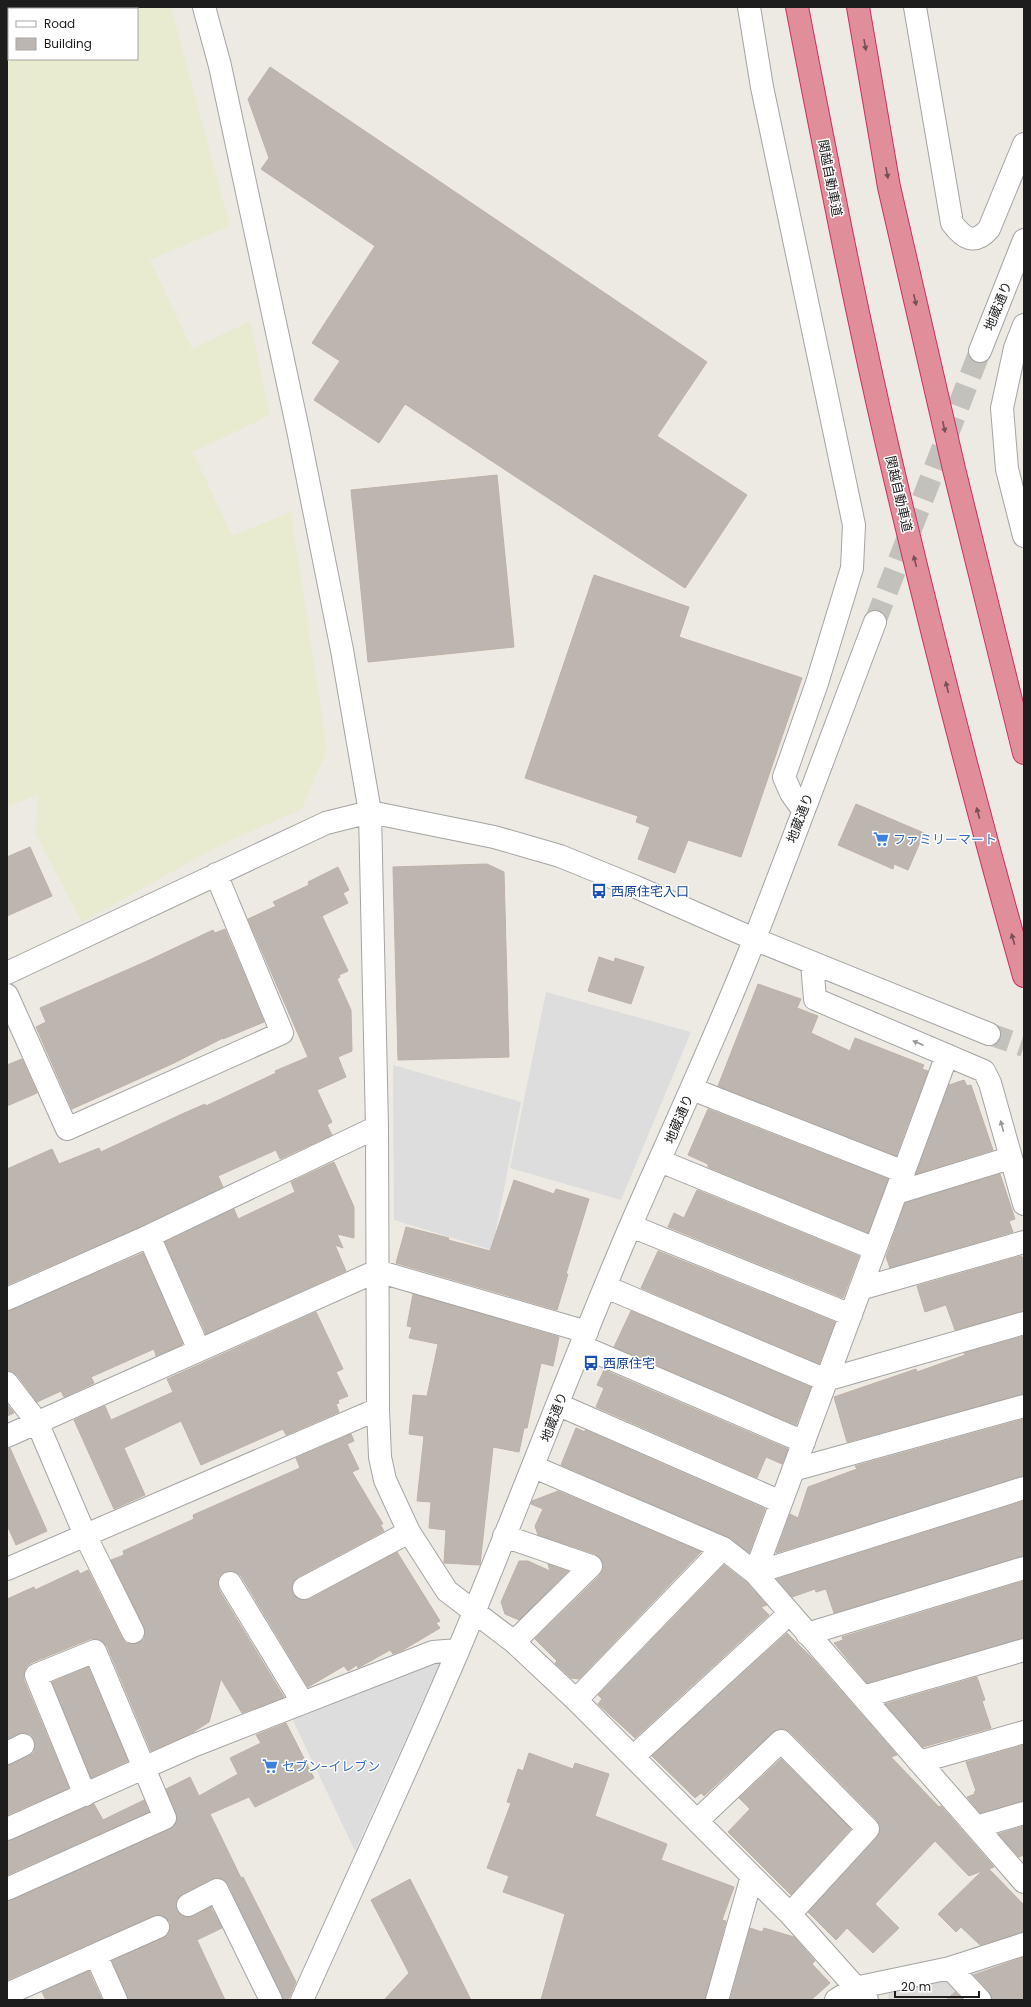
<svg xmlns="http://www.w3.org/2000/svg" width="1031" height="2007" viewBox="0 0 1031 2007" font-family="Poppins,'Noto Sans JP',sans-serif">
	<style>
		.residential { fill: #dbdad9 }
		.farmland { fill: #e8ebcf; fill-rule: evenodd }
		.parking { fill: #ddd }
		.building { fill: #bdb6b0; stroke: #beb1a6 }
		.lines { fill: none; stroke-linecap: round; stroke-linejoin: round }
		.minor-tunnel { stroke: #c3c1bb; stroke-width: 22; stroke-dasharray: 22 11; stroke-linecap: butt }
		.minor-casing { stroke: #a4a4a4; stroke-width: 24 }
		.highway-casing { stroke: #cd2e60; stroke-width: 24 }
		.minor { stroke: #fff; stroke-width: 22 }
		.highway { stroke: #e18e9b; stroke-width: 22 }
		.oneway { fill: #755056 }
		.oneway2 { fill: #999 }
		.labels { text-anchor: middle; dominant-baseline: central; stroke-width: 3; stroke-linejoin: round; paint-order: stroke }
		.street-label { font-size: 13px; fill: #1d1d1d; stroke: #fff }
		.shop-label { font-size: 13px; fill: #366cbe; stroke: #fff; text-anchor: start }
		.transit-label { font-size: 13px; fill: #164399; stroke: #fff; text-anchor: start }
	</style>
	<rect width="100%" height="100%" fill="#edeae3"/>
	<path class="residential" d="M1024 1956V2000H888L889 1993Z"/>
	<path class="farmland" d="M7 7H171L230 226 150 260 192 349 250 321 270 415 193 452 232 536 291 512 327 749 302 809 222 844 82 922 35 833 39 794 7 807ZM9 9H137V59H9Z"/>
	<path class="parking" d="M546 992 691 1032 621 1200 510 1168Z
		M393 1065 521 1102 492 1250 394 1220Z
		M436 1661 439 1665 355 1851 291 1716Z"/>
	<path class="building" d="M270 67 707 362 657 436 747 495 685 588 405 404 379 443 314 400 340 361 312 343 375 246 261 169 269 158 248 99Z
		M497 475 514 647 368 662 351 490Z
		M594 575 689 607 679 637 802 678 741 857 688 840 675 873 638 859 650 827 636 822 638 816 525 778Z
		M856 804 924 833 908 870 894 864 893 869 838 845Z
		M30 847 52 896 7 916V857Z
		M487 864 504 872 509 1057 398 1060 393 867Z
		M338 867 349 890 343 893 348 903 322 916 348 971 339 975 340 977 337 979 351 1010 352 1051 338 1057 346 1077 317 1090 332 1122 327 1125 332 1135 280 1159 276 1150 218 1176 223 1187 144 1225 7 1285V1169L52 1149 59 1164 99 1148 101 1152 182 1114 205 1104 206 1106 276 1073 275 1071 308 1057 248 919 276 906 273 902 309 885 308 882Z
		M225 929 264 1022 223 1039V1038L174 1063 72 1109 36 1027 46 1022 40 1008 145 962 213 930 215 933Z
		M599 957 614 962 615 958 644 967 631 1004 588 991Z
		M758 984 801 999 797 1008 818 1016 811 1033 850 1051 855 1038 924 1065 922 1069 928 1071 896 1156 718 1086Z
		M22 1059 37 1093 7 1106V1065Z
		M964 1080 967 1086 971 1085 993 1150 916 1174 949 1085Z
		M708 1109 888 1179 868 1233 708 1167V1164L688 1155Z
		M334 1162 354 1207V1238L337 1234 343 1248 335 1245 346 1271 206 1334 165 1242 234 1209 238 1219 295 1192 291 1182Z
		M1000 1174 1015 1219 1009 1221 1013 1232 890 1268 886 1257 905 1203Z
		M514 1180 554 1194 556 1189 589 1199 566 1274H568L557 1310 396 1263 406 1227 449 1238 448 1240 490 1251Z
		M697 1190 859 1256 843 1298 668 1227 674 1213 684 1218Z
		M658 1251 835 1322 819 1364 641 1288Z
		M143 1253 183 1344 156 1356 154 1349 91 1377 94 1383 64 1397 61 1391 37 1402 17 1375 7 1371V1311Z
		M1021 1256 1024 1259V1311L955 1330 946 1305 925 1312 917 1286Z
		M413 1294 559 1337 553 1366 541 1363 527 1428H524L519 1452 493 1447 480 1565 444 1563 446 1530 429 1528 431 1502 417 1501 424 1436 409 1434 413 1395 427 1396 438 1344 409 1338 412 1327 407 1326Z
		M631 1311 811 1387 796 1425 614 1347Z
		M316 1312 343 1369 336 1372 348 1396 338 1400 339 1403 336 1404 339 1412 286 1435 283 1429 201 1465 181 1421 124 1448 145 1495 114 1509 74 1420 105 1406 111 1420 173 1392 167 1379Z
		M1024 1336V1394L847 1442 834 1397 916 1369 917 1372 965 1355 964 1353Z
		M604 1370 788 1449 782 1464 766 1457 757 1478 596 1407 604 1388 597 1385Z
		M7 1404 14 1413 7 1416Z
		M1024 1419V1476L776 1553 790 1514 798 1518 808 1487 857 1469 855 1466Z
		M576 1428 585 1432V1430L765 1509 749 1553 728 1537 561 1465Z
		M351 1434 354 1441 347 1444 359 1469 352 1472 383 1524H380L384 1531 298 1577 293 1582 292 1587 293 1594 298 1599 304 1600 310 1599 397 1552 440 1621 436 1623 440 1628 403 1650 393 1654 390 1650 358 1668 357 1665 348 1671 344 1666 308 1687 241 1576 236 1572 229 1571 224 1572 219 1577 218 1584 219 1590 284 1697 242 1713 221 1679 209 1722 190 1734 151 1751 107 1646 102 1641 96 1639H90L31 1663 26 1667 24 1673V1680L69 1788 7 1815V1765L29 1756 34 1752 35 1745 34 1739 30 1734 24 1733 7 1739V1599L34 1587 35 1590 78 1570 80 1574 88 1570 122 1638 126 1643 133 1644 138 1643 144 1639 145 1632 144 1627 111 1560 124 1555 123 1551 132 1547 194 1519 193 1515 300 1468 296 1458Z
		M7 1448H10L47 1531 16 1545 7 1525Z
		M558 1491 701 1552 579 1679 571 1678 555 1663 557 1661 535 1639 600 1575 603 1569V1563L595 1554 538 1535 535 1526 543 1509 531 1504 532 1501Z
		M1024 1501V1556L834 1613 826 1589 816 1592 815 1589 792 1597 777 1579Z
		M519 1561H528L550 1571 548 1564 568 1571 519 1620 505 1614 501 1602Z
		M724 1565 746 1582 767 1605 761 1607 769 1615 635 1738 598 1704 602 1699 598 1695Z
		M1024 1581V1638L867 1683 834 1643 843 1640 842 1637Z
		M787 1633 813 1659 897 1755 891 1757 939 1807 941 1806 994 1867 989 1869 1024 1905V1932L980 1945 961 1927 956 1932 938 1914 982 1871 969 1876 935 1841 875 1904 899 1928 873 1953 847 1928 836 1940 808 1912 877 1837 880 1832V1826L877 1820 790 1732 784 1729H778L773 1732 704 1796 701 1793 695 1798 652 1756Z
		M88 1667 128 1761 91 1778 52 1682Z
		M977 1677 985 1700 982 1701 991 1728 923 1747 885 1704Z
		M286 1723 314 1778 255 1807 249 1797 210 1814 241 1878 243 1877 296 1982 288 2000H283L228 1884 224 1880 218 1878 211 1879 182 1894 177 1899 176 1905 177 1911 182 1916 187 1917 194 1916 211 1907 222 1928 197 1940 225 2000H128L112 1961 168 1935 170 1929V1922L165 1917 159 1915 153 1916 7 1980V1901L170 1829 175 1825 177 1819 166 1789 190 1777 199 1796 238 1774 230 1758 261 1743 256 1735Z
		M1024 1745V1801L980 1813 967 1797 975 1794 974 1792 976 1791 966 1762Z
		M529 1753 573 1769 575 1763 609 1774 595 1816 667 1844 661 1860 734 1887 722 1920 726 1921 705 2000H541L565 1914 503 1892 509 1876 487 1868 511 1803 507 1802 518 1769 523 1771Z
		M781 1759 851 1829 791 1895 728 1832 750 1809 739 1798Z
		M144 1800 149 1812 7 1875V1841L94 1804 103 1820Z
		M1024 1826V1855L1019 1857 998 1834Z
		M410 1879 443 1944 471 2000H384L409 1973 371 1900Z
		M750 1928 762 1932 764 1928 794 1937 815 1961 812 1964 830 1983 811 2000H730Z
		M1024 1957V2000H992L989 1991 974 1975Z
		M89 1971 102 2000H46L42 1992Z
		M955 1992 963 2000H946Z"/>
	<g class="lines">
		<path class="minor-tunnel" d="M875 622 980 351
			M989 1034 1024 1046"/>
		<defs>
			<path id="minor" d="M204 7 220 66 298 430 342 650 370 812 377 1127 378 1409 380 1457 385 1480 409 1532 447 1591 514 1642 576 1700 790 1914 867 2000
				M749 7 762 87 854 525 852 568 817 683 784 777 791 793 803 810
				M915 7 952 223C963 238 974 246 989 229L1024 144
				M1024 325 1015 348 1002 408 1007 469 1024 536
				M980 351 1024 240
				M812 963 815 999 984 1071 990 1083 1024 1204
				M7 973 326 823 370 812 494 837 560 856 636 887 754 939 989 1034
				M7 995 67 1129 282 1033 216 874
				M692 1089 904 1172
				M660 1161 875 1249
				M896 1193 1010 1158
				M631 1226 851 1315
				M149 1236 199 1350
				M606 1287 826 1380 1024 1323
				M860 1289 1024 1242
				M7 1299 149 1236 377 1127
				M581 1346 804 1442
				M7 1383 37 1422 85 1535 133 1632
				M559 1405 781 1502
				M7 1436 377 1271 587 1332
				M534 1467 723 1548 755 1573 1024 1882
				M793 1470 1024 1406
				M504 1536 591 1566 514 1642
				M7 1569 378 1409
				M755 1573 947 1055
				M755 1573 1024 1488
				M230 1583 303 1703
				M304 1588 409 1532
				M807 1634 1024 1568
				M863 1697 1024 1650
				M576 1700 723 1548
				M7 1753 23 1745
				M633 1757 789 1614
				M919 1762 1024 1732
				M697 1821 781 1741 868 1829 790 1914
				M976 1827 1024 1813
				M7 1829 195 1745 433 1652 458 1650
				M7 1889 165 1818 95 1651 36 1675 85 1795
				M188 1905 217 1890 271 2000
				M96 1955 116 2000
				M950 1968 980 2000
				M7 1994 158 1927
				M302 2000C354 1884 408 1768 458 1651 517 1510 570 1367 630 1227 672 1130 717 1035 755 938 796 833 835 727 875 622
				M717 2000 752 1876
				M836 2000 855 1988 950 1968 1024 1944"/>
			<path id="highway" d="M797 7C828 167 859 328 897 487 936 651 978 814 1024 976
				M858 7 889 187 954 469 1024 753"/>
		</defs>
		<use href="#minor" class="minor-casing"/>
		<use href="#highway" class="highway-casing"/>
		<use href="#minor" class="minor"/>
		<use href="#highway" class="highway"/>
	</g>
	<defs><path id="oneway-solid" d="M-6-.8H1V-3.2L6.5 0L1 3.2V.8H-6Z"/></defs>
	<g class="oneway">
		<use href="#oneway-solid" transform="translate(865 45) rotate(80)"/>
		<use href="#oneway-solid" transform="translate(887 173) rotate(80)"/>
		<use href="#oneway-solid" transform="translate(915 300) rotate(77)"/>
		<use href="#oneway-solid" transform="translate(944 427) rotate(77)"/>
		<use href="#oneway-solid" transform="translate(915 561) rotate(-104)"/>
		<use href="#oneway-solid" transform="translate(947 687) rotate(-104)"/>
		<use href="#oneway-solid" transform="translate(978 813) rotate(-105)"/>
		<use href="#oneway-solid" transform="translate(1013 939) rotate(-106)"/>
	</g>
	<g class="oneway2">
		<use href="#oneway-solid" transform="translate(918 1043) rotate(-157)"/>
		<use href="#oneway-solid" transform="translate(1002 1126) rotate(-105)"/>
	</g>
	<defs>
		<symbol id="supermarket-bare" viewBox="-9 -9 18 18"><path d="M-6-5.5h2.5l.6 2H6L4.5 2H-2.5L-4.4-4H-6ZM-1.5 3.2a1.3 1.3 0 1 0 .1 0ZM3 3.2a1.3 1.3 0 1 0 .1 0Z" fill="#3f7fe0" stroke="#fff" stroke-width="2.5" paint-order="stroke"/></symbol>
		<symbol id="bus-bare" viewBox="-9 -9 18 18"><path d="M-5-6H5V4H4V6H2V4H-2V6H-4V4H-5ZM-3.5-4V0h7V-4ZM-3.5 1.2v1.5H-2V1.2ZM2 1.2v1.5H3.5V1.2Z" fill="#1a4fb4" stroke="#fff" stroke-width="2.5" paint-order="stroke"/></symbol>
	</defs>
	<g fill-rule="evenodd">
		<use href="#supermarket-bare" x="870" y="828" width="22" height="22"/>
		<use href="#bus-bare" x="588" y="880" width="22" height="22"/>
		<use href="#bus-bare" x="580" y="1352" width="22" height="22"/>
		<use href="#supermarket-bare" x="259" y="1755" width="22" height="22"/>
	</g>
	<g class="labels">
		<g class="street-label">
			<text transform="translate(830 178) rotate(79)">関越自動車道</text>
			<text transform="translate(998 306) rotate(-68)">地蔵通り</text>
			<text transform="translate(899 494) rotate(77)">関越自動車道</text>
			<text transform="translate(800 818) rotate(-69)">地蔵通り</text>
			<text transform="translate(679 1119) rotate(-67)">地蔵通り</text>
			<text transform="translate(554 1417) rotate(-69)">地蔵通り</text>
		</g>
		<g class="shop-label">
			<text x="893" y="839">ファミリーマート</text>
			<text x="282" y="1766">セブン-イレブン</text>
		</g>
		<g class="transit-label">
			<text x="611" y="891">西原住宅入口</text>
			<text x="603" y="1363">西原住宅</text>
		</g>
	</g>
	<rect width="1031" height="2007" fill="none" stroke="#1d1d1d" stroke-width="16"/>
	<rect x="8" y="8" width="130" height="52" fill="#ffffff" stroke="#a5a5a5"/>
	<rect x="16" y="21" width="20" height="6" fill="#ffffff" stroke="#a5a5a5"/>
	<text x="44" y="28" font-size="12" fill="#1d1d1d">Road</text>
	<rect x="16" y="38" width="20" height="12" fill="#bdb6b0" stroke="#a5a5a5"/>
	<text x="44" y="48" font-size="12" fill="#1d1d1d">Building</text>
	<path d="M895 1991v6h84v-6" fill="none" stroke="#1d1d1d" stroke-width="2"/>
	<text x="901" y="1991" font-size="12" fill="#1d1d1d" stroke="#ffffff" stroke-width="3" paint-order="stroke">20 m</text>
</svg>
